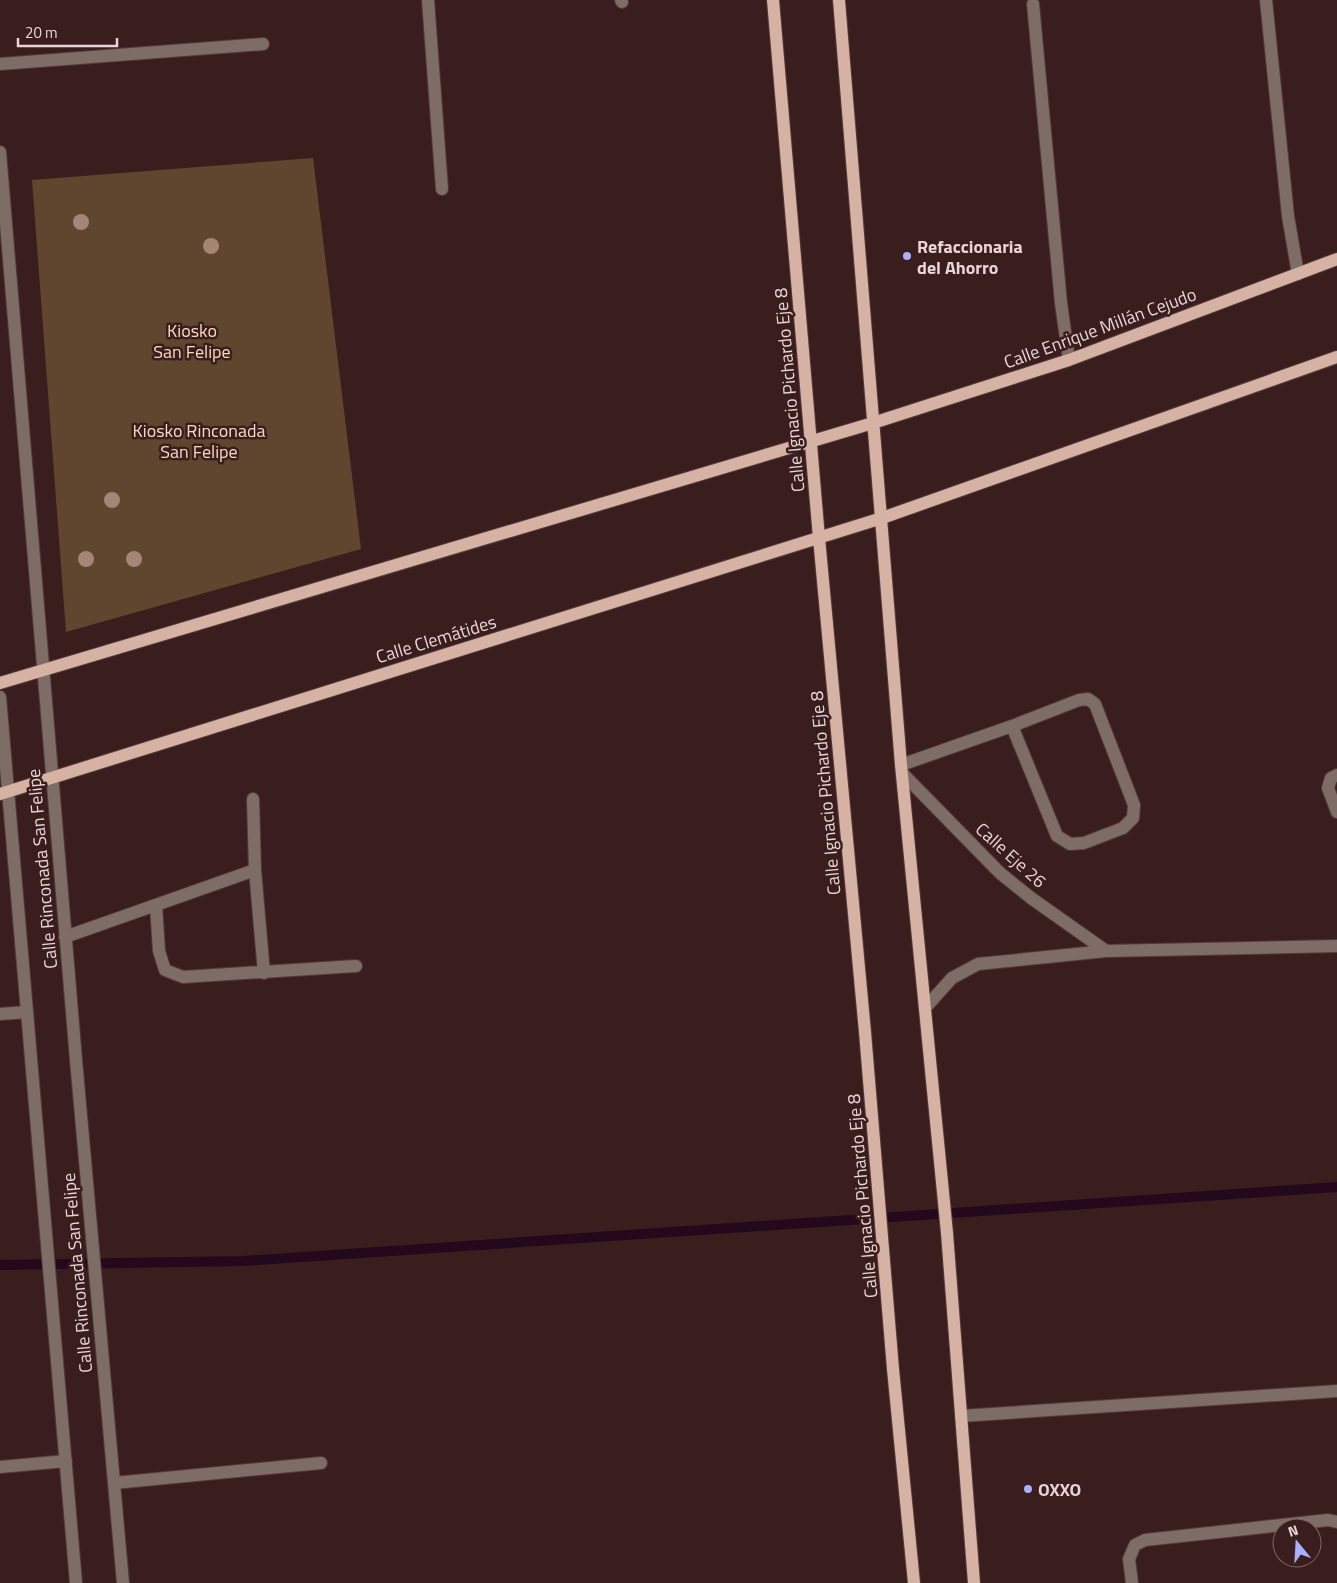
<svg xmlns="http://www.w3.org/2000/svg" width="1337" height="1583" viewBox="0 0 1337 1583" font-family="'Titillium Web',sans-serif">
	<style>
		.green { fill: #60462e }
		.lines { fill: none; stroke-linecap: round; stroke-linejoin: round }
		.stream { stroke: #24091c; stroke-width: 10 }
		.minor-casing { stroke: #563b3a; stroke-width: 14 }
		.major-casing { stroke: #563b3a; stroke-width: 14 }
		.minor { stroke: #7e6d66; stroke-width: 12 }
		.major { stroke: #d5b2a4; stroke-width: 12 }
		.tree { fill: #a48576 }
		.poi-dot { fill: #a9b0fc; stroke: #3a1e1d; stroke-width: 2 }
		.labels { text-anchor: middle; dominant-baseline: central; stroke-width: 5; stroke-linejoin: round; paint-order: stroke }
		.poi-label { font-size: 18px; font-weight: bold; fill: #e9d5d4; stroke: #3a1e1d; text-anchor: start }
		.street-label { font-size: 18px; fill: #e9d5d4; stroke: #3a1e1d }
		.park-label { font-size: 18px; fill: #fadabf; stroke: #3a1e1d }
	</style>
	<rect width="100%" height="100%" fill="#3a1e1d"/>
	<path class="green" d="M313 158 361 549 66 632 32 180Z"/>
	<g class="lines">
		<path class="stream" d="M0 1265 243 1261 1337 1187"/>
		<defs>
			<path id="minor" d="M428 0 442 189
				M621 0 622 2
				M1266 0 1288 216 1298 274
				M1033 4 1061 303 1069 360
				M0 64 263 44
				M0 152 76 1060 123 1583
				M0 697 76 1583
				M1088 699 1095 704 1134 805 1133 818 1123 828 1084 843 1070 844 1057 836 1012 726 1079 700Z
				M901 765 1012 726
				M902 773 1000 873 1031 898 1106 951
				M1337 775 1331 778 1328 788 1337 812
				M253 799 255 870 264 973
				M156 905 159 951 165 970 183 977 356 966
				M65 937 255 870
				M925 1008 952 978 978 964 1106 951 1337 946
				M0 1014 27 1012
				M961 1416 1337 1391
				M0 1467 66 1461
				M114 1483 321 1463
				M1132 1583 1129 1559 1135 1545 1145 1540 1328 1520 1337 1522"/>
			<path id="major" d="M773 0 819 538 865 1032 893 1369 914 1583
				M839 0 901 765 947 1233 974 1583
				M0 683 873 423 1069 360 1337 259
				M0 794 882 518 1337 357"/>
		</defs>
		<use href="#minor" class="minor-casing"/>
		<use href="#major" class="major-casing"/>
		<use href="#minor" class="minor"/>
		<use href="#major" class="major"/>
	</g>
	<g class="tree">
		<circle cx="81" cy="222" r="8"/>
		<circle cx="211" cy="246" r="8"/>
		<circle cx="112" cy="500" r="8"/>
		<circle cx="86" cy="559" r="8"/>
		<circle cx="134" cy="559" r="8"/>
	</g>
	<g class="poi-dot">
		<circle cx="907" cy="256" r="5"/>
		<circle cx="1028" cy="1489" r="5"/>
	</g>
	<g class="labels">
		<g class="poi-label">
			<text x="917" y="246">Refaccionaria<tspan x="917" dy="21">del Ahorro</tspan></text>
			<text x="1038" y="1489">OXXO</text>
		</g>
		<g class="street-label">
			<text transform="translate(1100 328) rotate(-20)">Calle Enrique Millán Cejudo</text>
			<text transform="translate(789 390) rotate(-95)">Calle Ignacio Pichardo Eje 8</text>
			<text transform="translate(436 639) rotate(-17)">Calle Clemátides</text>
			<text transform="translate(825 793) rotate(-95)">Calle Ignacio Pichardo Eje 8</text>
			<text transform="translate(1011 855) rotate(42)">Calle Eje 26</text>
			<text transform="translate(42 869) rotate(-95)">Calle Rinconada San Felipe</text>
			<text transform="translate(862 1196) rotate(-95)">Calle Ignacio Pichardo Eje 8</text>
			<text transform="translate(77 1273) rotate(-95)">Calle Rinconada San Felipe</text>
		</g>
		<g class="park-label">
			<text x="192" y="330">Kiosko<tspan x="192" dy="21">San Felipe</tspan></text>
			<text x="199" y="430">Kiosko Rinconada<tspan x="199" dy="21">San Felipe</tspan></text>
		</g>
	</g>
	<g transform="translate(1297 1543) rotate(342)"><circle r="24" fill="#3a1e1d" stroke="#806766"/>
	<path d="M0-4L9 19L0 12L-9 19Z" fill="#a9b0fc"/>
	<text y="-8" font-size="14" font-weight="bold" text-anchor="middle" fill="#e9d5d4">N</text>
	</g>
	<path d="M18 38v8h99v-8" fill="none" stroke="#e9d5d4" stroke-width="2.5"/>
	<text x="25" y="38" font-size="15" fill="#e9d5d4" stroke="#3a1e1d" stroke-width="4" paint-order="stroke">20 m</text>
</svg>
